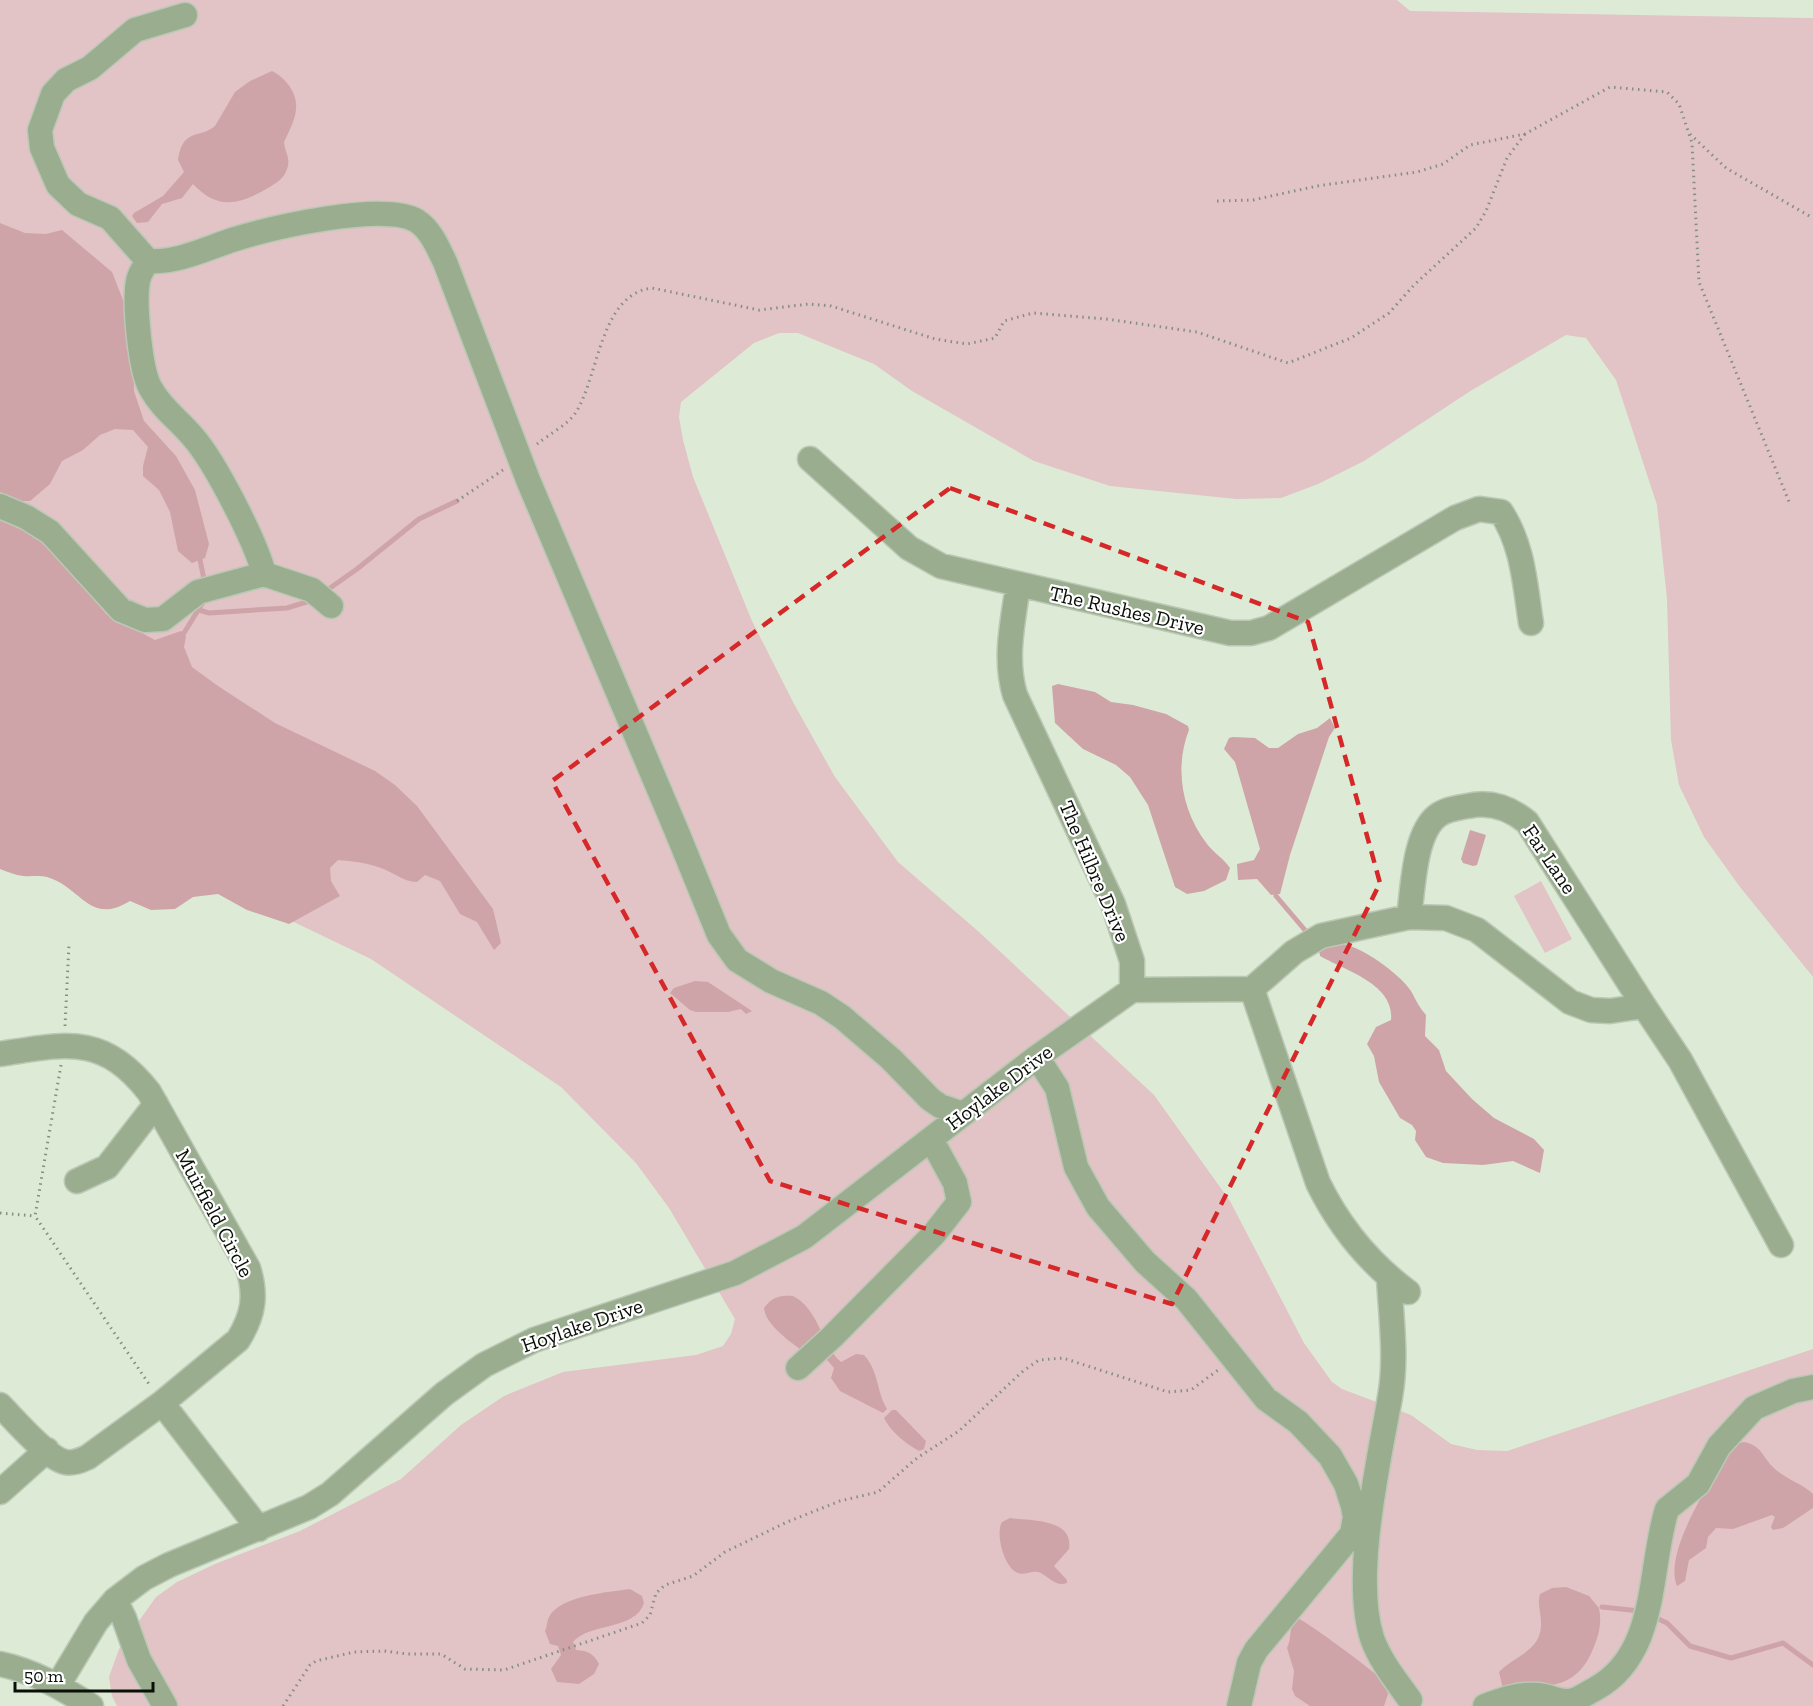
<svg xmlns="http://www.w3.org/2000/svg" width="1813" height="1706" viewBox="0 0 1813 1706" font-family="'Zilla Slab',serif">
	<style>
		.green { fill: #e2c3c6 }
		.water { fill: #cea4a8 }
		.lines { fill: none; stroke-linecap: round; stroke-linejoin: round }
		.stream { stroke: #cea4a8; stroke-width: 5 }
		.minor-casing { stroke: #bbc8b5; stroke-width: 27 }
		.path { stroke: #858f80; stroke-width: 3; stroke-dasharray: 1.5 4.5; stroke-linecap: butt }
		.minor { stroke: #9aae8f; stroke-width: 24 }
		.marked { fill: none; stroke: #d62828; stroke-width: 4.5; stroke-dasharray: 12 8; stroke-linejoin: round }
		.labels { text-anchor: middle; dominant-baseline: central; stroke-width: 4.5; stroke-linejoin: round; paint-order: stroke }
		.street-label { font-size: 21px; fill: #0a0f08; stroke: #fff }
	</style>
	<rect width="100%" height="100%" fill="#ddebd6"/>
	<path class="green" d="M0 0H1397L1410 11 1813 18V977L1740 887 1704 837 1679 785 1671 740 1667 599 1657 505 1616 380 1586 338 1566 335 1472 390 1364 461 1318 484 1281 498 1236 499 1110 486 1034 461 912 391 874 364 798 333H779L754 343 681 402 679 417 683 440 693 477 752 621 794 704 835 777 898 862 979 932 1154 1095 1230 1201 1304 1343 1332 1382 1342 1389 1411 1415 1451 1444 1477 1450 1507 1451 1813 1349V1706H117L112 1696 109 1677 119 1649 156 1597 177 1582 215 1564 300 1531 401 1479 461 1425 504 1396 563 1372 696 1355 723 1346 731 1334 735 1319 669 1208 636 1163 561 1087 371 959 122 840 0 761Z
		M1541 881 1572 939 1545 953 1514 896Z"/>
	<path class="water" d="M272 71C278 74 283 78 287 83 304 104 294 121 284 142 285 153 291 158 287 169 284 179 276 183 268 188 240 204 218 211 193 184L182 198 162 204 148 222 137 223 132 216 134 213 163 196 184 172 178 160C183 127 200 139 215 126L235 92 250 81Z
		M0 223 25 233 46 234 62 230 112 272 125 305 133 335 134 391 144 421 176 456 195 490 209 544 205 558 192 563 178 551 170 512 159 490 143 476V466L148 447 133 430 115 429 100 435 83 450 62 461 50 484 30 501H19L0 492Z
		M0 520 31 534 53 548 106 614 155 640 181 631 186 636 184 647 192 667 218 686 275 723 375 771 395 785 417 806 493 909 501 943 494 950 477 922 460 914 440 881 425 875 417 882C404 882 393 872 381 868 367 863 353 861 338 860L330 868 331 881 340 896 289 924 247 910 218 894 193 897 175 909 151 910 130 901C89 926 83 888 47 877 39 875 31 877 23 876 15 875 8 872 0 869Z
		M1058 684 1095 692 1111 702 1133 705 1166 714 1188 726 1189 730C1174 768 1182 812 1207 844 1214 853 1224 859 1230 868L1226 880 1204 891 1187 894 1175 887 1148 805 1130 777 1116 765 1083 749 1055 723 1052 686Z
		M1330 718 1335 728 1329 737 1290 855 1280 894 1271 895 1257 879 1238 880 1237 864 1254 860 1260 849 1235 762 1224 749 1229 738 1233 737 1255 738 1269 748H1278L1298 734 1317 728Z
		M1470 830 1486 835 1477 865 1473 866 1463 863 1461 859Z
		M1343 944C1362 947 1400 974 1411 991 1416 1000 1419 1007 1426 1015L1425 1036 1439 1050 1446 1071 1472 1099 1494 1118 1534 1139 1544 1150 1540 1173 1513 1161 1483 1165 1443 1163 1426 1157 1415 1140 1416 1131 1412 1125 1400 1118 1379 1082 1374 1056 1367 1044 1376 1027 1391 1020C1395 984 1344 970 1320 956L1319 950 1329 945Z
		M695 981 708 982 752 1011 746 1014 741 1009 728 1012H696L690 1010 670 993 674 988Z
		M793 1296C820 1310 820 1344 841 1362L856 1354 864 1355C879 1371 876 1391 887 1409L883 1413 840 1391 831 1378 834 1368 827 1360 821 1362C805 1353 765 1328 764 1308 772 1297 780 1295 793 1296Z
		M892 1410H896L926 1441 924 1449 919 1451C906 1444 890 1431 884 1418Z
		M1744 1442C1761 1445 1762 1456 1773 1467 1783 1478 1801 1483 1813 1494V1508L1783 1528 1773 1530 1771 1527 1775 1517 1772 1515 1733 1529 1716 1528 1708 1537 1706 1548 1689 1560 1685 1581 1677 1586C1662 1551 1716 1473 1734 1444Z
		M1010 1518C1030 1521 1074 1518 1069 1549L1054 1566 1067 1580V1583C1056 1587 1050 1578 1041 1573 1033 1569 1025 1576 1018 1573 1004 1568 995 1533 1002 1522Z
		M1566 1587 1589 1596 1599 1608C1602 1623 1599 1635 1593 1649 1576 1692 1543 1686 1503 1689L1499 1672C1515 1655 1542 1651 1541 1623 1541 1613 1537 1603 1540 1594L1552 1588Z
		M630 1589 642 1596 644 1603C635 1631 590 1622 573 1642L576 1650C588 1651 593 1653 599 1664L594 1674 579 1684 557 1682 551 1669 561 1655 558 1646 550 1644 545 1631C547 1627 547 1621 549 1617 559 1596 609 1592 630 1589Z
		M1295 1617C1301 1617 1371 1669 1379 1677 1383 1682 1386 1688 1388 1694L1384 1706H1310L1295 1696 1292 1689 1294 1671 1287 1648C1292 1638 1289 1627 1295 1617Z"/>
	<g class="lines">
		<path class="stream" d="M200 560 205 584
			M323 593 357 569 419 519 457 501
			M199 610 209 613 287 608 313 600
			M184 633 205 599
			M1276 896 1310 936
			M1602 1607 1640 1611
			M1654 1617 1667 1623 1690 1646 1731 1658 1783 1643 1813 1665"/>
		<defs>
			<path id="minor" d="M185 15 135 30 90 68 66 80 53 94 40 130 42 148 58 185 78 204 110 218 148 261C177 263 205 249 232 240 270 228 384 201 417 221 431 230 438 248 445 262L528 480 677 832 719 935 737 960 771 981 821 1003 842 1017 891 1059 930 1099 940 1106 963 1114
				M148 261C144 267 139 274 138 281 134 302 140 372 151 389 162 409 179 420 193 437 215 462 256 542 264 574
				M810 459 909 548 941 566 1230 633H1251L1269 628 1455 518 1479 509 1501 512C1523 545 1525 585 1531 623
				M0 506 26 517 50 532 121 610 145 620 163 619 198 592 264 574 312 590 331 606
				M1018 585C1013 622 1004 658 1015 695L1113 904 1132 961V990
				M1409 917C1413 889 1414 834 1437 816 1446 809 1457 808 1468 806 1490 801 1510 808 1527 822L1644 1006
				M1252 989 1294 952 1321 936 1409 917 1446 918 1477 930 1570 1002 1591 1010 1610 1011 1644 1006 1680 1060 1781 1245
				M1132 990 1252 989 1318 1183C1340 1228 1369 1263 1408 1292
				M0 1054C65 1044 103 1033 149 1092L248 1268C257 1296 253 1316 238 1340L162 1403 88 1457C81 1460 74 1464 65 1462 47 1458 14 1419 0 1405
				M1037 1057 1057 1088 1076 1167 1098 1207 1145 1262 1186 1299 1266 1399 1298 1422 1330 1456 1346 1484 1353 1506 1355 1517 1352 1534 1256 1650 1249 1663 1239 1706
				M77 1181 107 1167 156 1104
				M1389 1278C1391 1316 1397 1359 1390 1397 1379 1461 1352 1576 1372 1638 1380 1661 1396 1680 1410 1700
				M798 1368 832 1337 934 1234 959 1202 955 1183 931 1139
				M162 1403 259 1529
				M0 1492 47 1450
				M115 1600 124 1618 139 1660 165 1706
				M0 1664C34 1671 62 1688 91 1706
				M58 1685 96 1622 115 1600 144 1578 169 1565 309 1507 330 1494 444 1394 484 1365 534 1340 735 1273 804 1237 1037 1057 1132 990
				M1485 1706C1501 1700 1520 1693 1538 1695 1549 1696 1559 1702 1570 1701 1578 1700 1587 1693 1595 1689 1659 1654 1648 1570 1667 1509L1698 1484 1719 1446 1754 1408 1793 1391 1813 1387"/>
		</defs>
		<use href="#minor" class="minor-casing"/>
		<path class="path" d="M1690 134 1726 168 1813 218
			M1217 201 1253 200 1317 186 1417 172 1443 164 1470 145 1525 134 1610 87 1667 92 1679 104 1692 143 1699 282 1790 504
			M537 444C548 435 569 424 576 412 599 376 600 294 652 288L759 310 809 304 831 306 935 339 967 344 995 338 1004 321 1033 313 1106 319 1197 332 1288 363 1351 338 1389 313 1414 285 1476 228 1486 211 1507 158 1525 134
			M457 501 503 470
			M65 1026 69 944
			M61 1065 35 1216 151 1387
			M0 1213 35 1216
			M283 1706 310 1665 316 1661 354 1652 384 1651 407 1654H441L465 1669 504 1670 642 1623 650 1615 656 1593 665 1585 693 1576 725 1552 787 1522 840 1501 878 1492 917 1458 959 1431 1023 1371 1039 1360 1063 1358 1168 1392 1191 1390 1218 1370"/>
		<use href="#minor" class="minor"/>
	</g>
	<path class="marked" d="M950 488 1308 622 1380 883 1172 1304 770 1181 552 781Z"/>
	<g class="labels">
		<g class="street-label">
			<text transform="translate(1127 610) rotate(13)">The Rushes Drive</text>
			<text transform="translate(1550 859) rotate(56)">Far Lane</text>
			<text transform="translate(1095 871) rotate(67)">The Hilbre Drive</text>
			<text transform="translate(999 1087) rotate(-37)">Hoylake Drive</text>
			<text transform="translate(215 1213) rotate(62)">Muirfield Circle</text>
			<text transform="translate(582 1325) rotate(-19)">Hoylake Drive</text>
		</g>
	</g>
	<path d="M15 1682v9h138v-9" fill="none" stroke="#0a0f08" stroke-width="3"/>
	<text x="24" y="1682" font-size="18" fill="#0a0f08" stroke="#ffffff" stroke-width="4.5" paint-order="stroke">50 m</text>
</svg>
